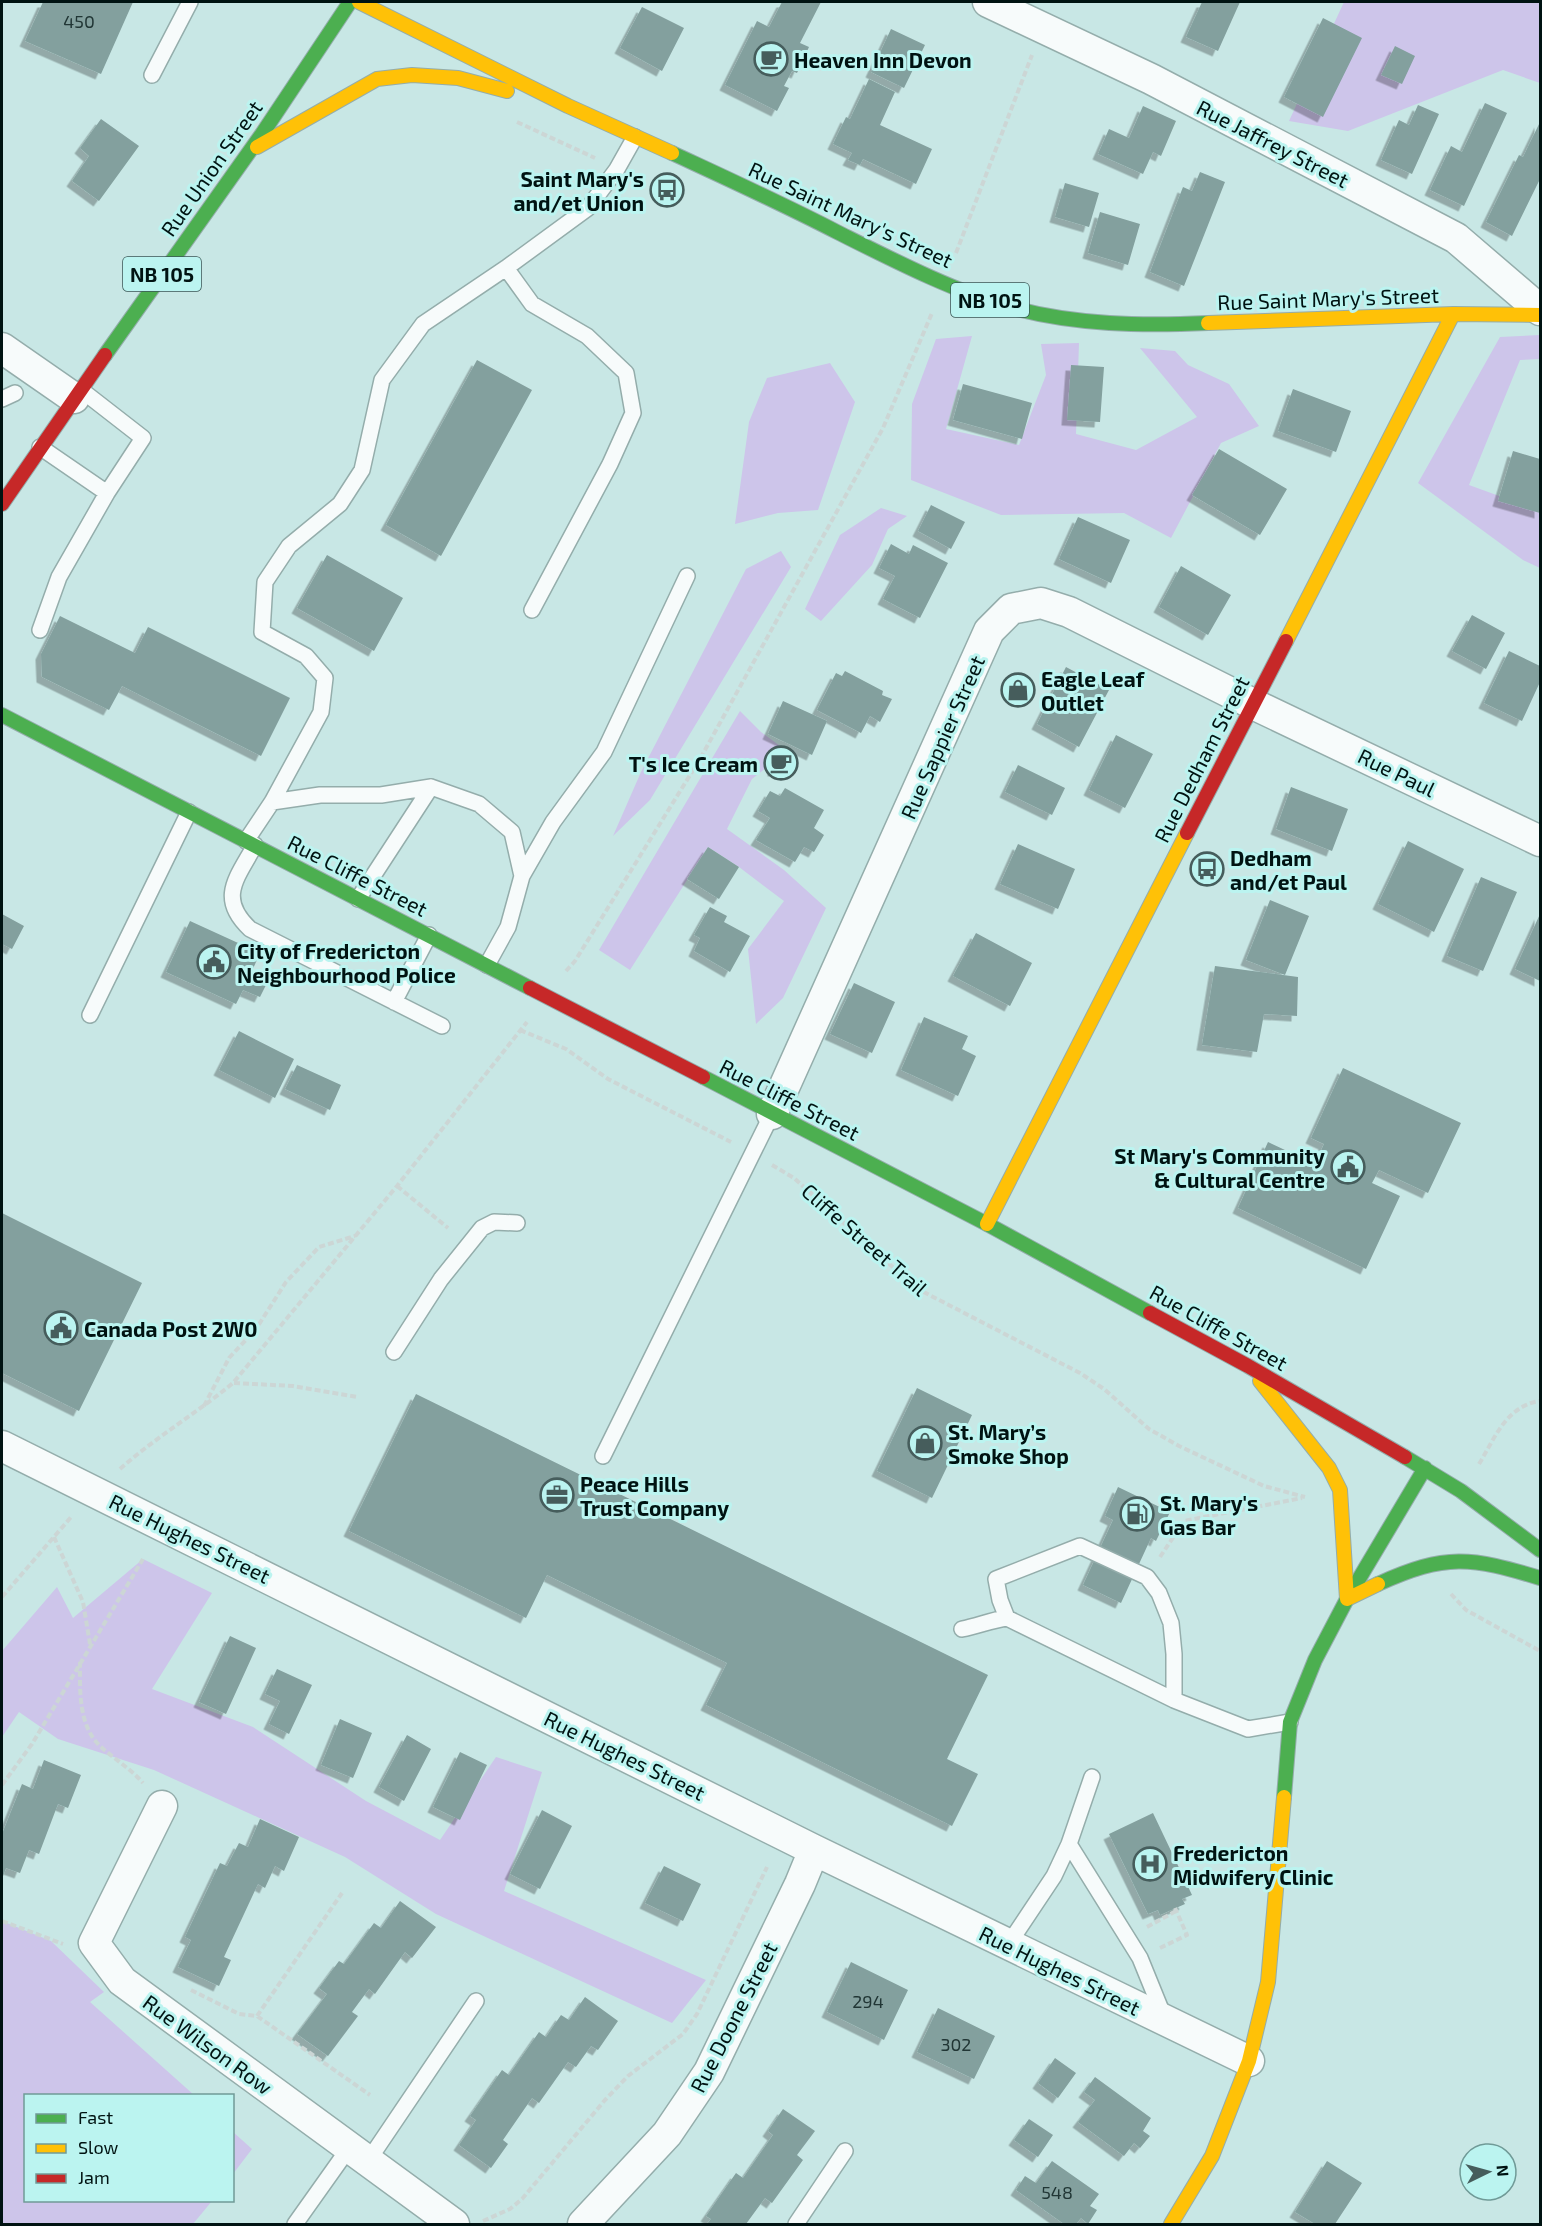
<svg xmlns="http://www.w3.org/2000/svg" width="1542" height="2226" viewBox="0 0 1542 2226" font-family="'Exo 2',sans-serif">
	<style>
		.green { fill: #cdc5ea }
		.building { fill: #83a09e; filter: url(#shadow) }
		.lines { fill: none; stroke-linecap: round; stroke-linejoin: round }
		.lane-casing { stroke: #94adab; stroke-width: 18 }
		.street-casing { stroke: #94adab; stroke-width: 33 }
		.fast-casing { stroke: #94adab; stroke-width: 16 }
		.slow-casing { stroke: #94adab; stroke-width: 16 }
		.jam-casing { stroke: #94adab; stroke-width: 16 }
		.path { stroke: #ccd6d5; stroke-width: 4; stroke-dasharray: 6 3; stroke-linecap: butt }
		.lane { stroke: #f7fbfb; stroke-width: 15 }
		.street { stroke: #f7fbfb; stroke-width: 30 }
		.fast { stroke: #4caf50; stroke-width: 14 }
		.slow { stroke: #ffc107; stroke-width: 14 }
		.jam { stroke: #c62828; stroke-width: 14 }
		.labels { text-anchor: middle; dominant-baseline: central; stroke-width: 6; stroke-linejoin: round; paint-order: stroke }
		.number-label { font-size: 18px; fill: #213635 }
		.shield { fill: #bbf4f0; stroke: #385655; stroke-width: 1.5 }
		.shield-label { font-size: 20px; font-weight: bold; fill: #001312 }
		.poi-label { font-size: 21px; font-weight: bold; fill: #001312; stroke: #bbf4f0; text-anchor: start }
		.street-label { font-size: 21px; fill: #001312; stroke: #bbf4f0 }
	</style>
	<defs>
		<filter id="shadow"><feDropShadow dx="-5.5" dy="5.5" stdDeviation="0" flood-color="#0004"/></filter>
	</defs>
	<rect width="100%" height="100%" fill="#c8e7e5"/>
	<path class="green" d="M1344 2H1540V83L1503 70 1348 131 1289 121Z
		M1540 335V359L1520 360 1469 485 1540 511V568L1523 560 1418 483 1500 337Z
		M972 336 946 429 1019 445 1046 375 1041 344 1079 343 1076 434 1136 450 1197 417 1140 348 1175 351 1188 365 1229 384 1259 426 1221 443 1171 538 1124 513 1001 515 911 480 912 404 936 339Z
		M830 363 855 402 818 510 778 513 735 524 749 422 767 378Z
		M881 508 907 516 888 529 872 565 821 621 805 609 840 535Z
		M781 551 791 567 650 800 613 836 641 772 746 569Z
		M740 711 761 732 787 751 752 779 727 829 784 870 826 908 783 998 756 1024 748 949 784 901 739 867 708 847 630 970 599 950Z
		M143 1559 212 1593 152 1689 253 1727 366 1801 440 1840 496 1757 542 1772 504 1891 706 1980 672 2023 436 1914 345 1857 154 1770 58 1739 19 1712 2 1737V1651L57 1587 73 1618Z
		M2 1921 51 1941 104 1992 90 2002 194 2095 26 2096V2200L212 2201 193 2224H2Z
		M232 2131 252 2149 233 2174H232Z"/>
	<path class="building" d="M43 2H133L101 74 25 41Z
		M782 2H821L800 43 809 47 797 73 792 71 784 86 789 88 777 111 725 85 757 21 769 27Z
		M1202 2H1240L1218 51 1186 37Z
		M642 7 684 28 662 71 620 48Z
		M1323 18 1362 38 1323 117 1284 97Z
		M891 29 925 45 904 88 871 72Z
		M1395 46 1415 56 1402 84 1381 75Z
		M869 79 895 92 880 125 932 149 916 184 863 159 860 165 848 160 852 153 833 144 846 117 850 119Z
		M1485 103 1507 113 1464 206 1430 190 1451 146 1462 152Z
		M1418 105 1439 114 1412 174 1381 160 1399 120 1409 125Z
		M1143 106 1176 121 1161 156 1153 152 1143 174 1098 154 1109 129 1129 138Z
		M101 119 139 146 99 201 72 181 89 156 80 148Z
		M1540 122V179L1512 236 1486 222 1519 155 1523 157Z
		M1200 172 1225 182 1184 286 1150 272 1183 187 1192 191Z
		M1065 183 1099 193 1089 227 1055 217Z
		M1100 212 1140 224 1128 265 1088 253Z
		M477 360 532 390 441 556 386 525Z
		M1071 365 1104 367 1100 422 1067 420Z
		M963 384 1032 403 1022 439 953 420Z
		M1293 389 1351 411 1336 452 1278 431Z
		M1219 449 1287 489 1260 535 1192 495Z
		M1513 451 1540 459V513L1498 501Z
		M931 505 965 522 951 549 918 531Z
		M1078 517 1130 540 1111 583 1059 559Z
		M891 544 909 554 913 545 948 563 920 618 883 599 895 576 879 568Z
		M327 555 403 598 374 651 297 608Z
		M1181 566 1231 595 1208 635 1159 607Z
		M1472 615 1505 633 1486 669 1452 651Z
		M60 616 135 653 148 627 290 698 261 756 122 686 109 710 42 677 41 654Z
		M1509 651 1540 666V682L1522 721 1484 703Z
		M1066 667 1109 690 1079 747 1037 724Z
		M845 671 883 691 882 695 892 699 880 722 870 716 861 733 817 710 836 673 842 676Z
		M783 701 827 721 812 755 768 734Z
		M1116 735 1153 754 1125 808 1089 790Z
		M772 756H790L789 771H773Z
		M1018 765 1065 788 1052 815 1005 792Z
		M1291 787 1348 809 1332 851 1276 829Z
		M785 788 824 810 814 828 824 835 814 852 804 847 795 862 756 840 770 818 758 811 770 791 780 796Z
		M1408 841 1464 869 1434 932 1378 904Z
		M1018 844 1075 869 1058 909 1000 884Z
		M708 847 739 867 719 899 687 879Z
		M1481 877 1517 892 1483 971 1447 956Z
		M1270 900 1309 916 1285 975 1246 960Z
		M710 907 727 916 724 922 750 936 730 972 694 951 700 938 694 935Z
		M2 914 24 926 12 949 2 944Z
		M1540 914V981L1515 969Z
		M190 921 260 953 252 971 269 979 260 997 243 990 236 1004 166 972Z
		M976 933 1032 963 1010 1006 953 976Z
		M1215 966 1298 977 1297 1016 1264 1014 1257 1052 1202 1045Z
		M854 983 895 1002 872 1053 830 1034Z
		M924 1017 968 1036 962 1049 976 1056 958 1096 901 1070Z
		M239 1031 294 1059 275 1098 219 1070Z
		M297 1065 341 1085 330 1110 285 1089Z
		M1343 1068 1461 1123 1428 1193 1379 1170 1372 1183 1400 1196 1366 1269 1238 1208 1268 1142 1315 1164 1324 1144 1311 1138Z
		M2 1213 142 1283 79 1411 2 1373Z
		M917 1388 972 1415 932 1498 877 1471Z
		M416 1394 988 1675 947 1759 978 1774 952 1826 706 1705 727 1663 547 1575 526 1618 349 1531Z
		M1118 1487 1170 1512 1156 1541 1151 1538 1121 1603 1083 1585 1113 1520 1105 1516Z
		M230 1636 256 1648 226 1714 199 1702Z
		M277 1669 312 1685 289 1734 269 1724 280 1701 265 1694Z
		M340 1719 372 1733 353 1778 321 1765Z
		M407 1735 431 1749 404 1801 379 1787Z
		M460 1752 487 1765 460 1820 433 1807Z
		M44 1760 81 1775 68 1808 58 1804 39 1854 29 1850 20 1873 6 1868 2 1879V1834L22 1784 33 1789Z
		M542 1810 572 1826 540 1889 510 1874Z
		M1153 1813 1192 1895 1182 1899 1185 1904 1160 1915 1158 1910 1148 1914 1109 1834Z
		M260 1819 299 1837 284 1871 275 1866 265 1888 258 1884 224 1957 231 1960 219 1986 178 1967 191 1940 185 1937 220 1863 227 1866 239 1843 248 1847Z
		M664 1866 701 1884 683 1921 645 1903Z
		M400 1901 436 1927 412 1958 405 1952 375 1994 369 1989 352 2012 358 2016 328 2056 297 2034 327 1994 319 1988 339 1961 344 1964 374 1923 381 1928Z
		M851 1962 908 1990 884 2040 827 2012Z
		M585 1997 618 2021 598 2050 591 2046 576 2067 568 2062 539 2103 532 2098 503 2140 508 2144 491 2168 459 2145 476 2120 470 2116 502 2070 509 2075 539 2032 546 2037 561 2015 569 2020Z
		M938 2008 995 2036 974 2079 917 2052Z
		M1055 2058 1076 2073 1058 2098 1038 2083Z
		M1095 2077 1151 2118 1143 2131 1150 2136 1140 2148 1134 2143 1124 2156 1078 2122 1095 2100 1084 2092Z
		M783 2109 815 2131 797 2155 803 2160 772 2203 765 2198 746 2224H707L711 2219 706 2216 736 2173 743 2178 773 2135 768 2131Z
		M1029 2119 1053 2135 1038 2157 1014 2140Z
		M1052 2161 1099 2194 1090 2206 1097 2210 1088 2224 1081 2218 1076 2224H1064L1016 2190 1025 2176 1036 2183Z
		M1327 2161 1362 2183 1335 2224H1315L1295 2212Z"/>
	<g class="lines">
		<defs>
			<path id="lane" d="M152 75 190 2
				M506 268 532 304 587 336 626 373 633 413 610 464 532 610
				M2 399 15 393
				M40 447 107 493
				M40 630 59 577 107 493 143 438 80 389
				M272 802 320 795H381L431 787 479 804 512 832 522 876 508 927 487 965
				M246 841 272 802 321 712 325 678 306 656 262 632 265 582 289 546 340 504 362 470 382 380 423 324 506 268 588 208 617 169 635 137
				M255 845C237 878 217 898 250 929L442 1026
				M522 876 553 822 604 752 687 576
				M358 899 431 787
				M394 1002 429 935
				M90 1015 189 812
				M394 1352 441 1279 482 1228 494 1222 517 1223
				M603 1456 772 1114
				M1007 1618 1174 1700 1248 1729 1290 1722
				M962 1629C978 1626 991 1620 1007 1618L1000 1600 996 1579 1080 1546 1147 1577 1159 1593 1171 1623 1174 1654V1700
				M1069 1844 1140 1958 1164 2017
				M1008 1945 1054 1876 1069 1844 1092 1777
				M368 2161 476 2001
				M295 2224 349 2148
				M796 2224 845 2151"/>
			<path id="street" d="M988 2 1151 79 1456 238 1540 310
				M2 348 74 398
				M772 1114 989 631 1011 609 1041 603 1069 612 1253 704 1540 841
				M2 1446 814 1850 1249 2061
				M162 1806 94 1943 122 1981 454 2224
				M583 2224 667 2134 709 2072 800 1884 814 1850"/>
			<path id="fast" d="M672 153C728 179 783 204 837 232 891 259 955 292 1013 308 1076 325 1142 326 1208 323
				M105 355 262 134 350 2
				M2 715 530 988
				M703 1077 987 1224 1150 1313
				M1405 1457 1461 1491 1540 1550
				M1378 1584C1446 1553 1471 1557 1540 1578
				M1284 1797 1290 1722 1315 1660 1347 1599 1425 1468"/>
			<path id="slow" d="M359 2 568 106 672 153
				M257 147 377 79 412 75 458 78 507 91
				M1208 323 1453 314 1540 315
				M1286 641 1453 314
				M987 1224 1187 833
				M1260 1381 1329 1468 1340 1490 1347 1599 1378 1584
				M1171 2224 1212 2156 1249 2061 1268 1982 1284 1797"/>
			<path id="jam" d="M2 504 105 355
				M1187 833 1286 641
				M530 988 703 1077
				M1150 1313 1248 1366 1405 1457"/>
		</defs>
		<use href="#lane" class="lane-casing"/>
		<use href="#street" class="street-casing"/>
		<use href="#fast" class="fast-casing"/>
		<use href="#slow" class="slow-casing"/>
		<use href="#jam" class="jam-casing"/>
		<path class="path" d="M517 122 595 158
			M956 253 1032 55
			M566 971 575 961 700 759 883 428 932 313
			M520 1030 566 1049 608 1079 731 1142
			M772 1165 794 1178 916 1288 1080 1373 1104 1389 1149 1429 1179 1446 1264 1486 1305 1497
			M397 1186 448 1228
			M234 1383 293 1386 358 1397
			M204 1406 229 1358 256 1329 286 1282 319 1247 355 1236
			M1479 1464C1495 1438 1506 1406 1540 1401
			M120 1469C156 1437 197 1413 233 1383L397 1186 527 1022
			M54 1537 83 1602 90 1644
			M1160 1557 1184 1521 1302 1498
			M1451 1594 1466 1610 1540 1651
			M2 1597 72 1516
			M80 1662C80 1690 78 1725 100 1746 114 1759 130 1768 143 1783
			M2 1785 32 1744 143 1559
			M2 1921 63 1944
			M1147 1927 1176 1911
			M1160 1948 1187 1935 1175 1908
			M191 1990 239 2014 257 2016 370 2095
			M257 2016 342 1893
			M483 2221 510 2209 522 2199 605 2100 628 2076 683 2034 697 2014 767 1867"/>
		<use href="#lane" class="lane"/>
		<use href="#street" class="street"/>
		<use href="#fast" class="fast"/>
		<use href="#slow" class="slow"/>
		<use href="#jam" class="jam"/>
	</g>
	<defs>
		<symbol id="cafe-ring" viewBox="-11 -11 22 22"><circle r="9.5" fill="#bbf4f0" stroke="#465d5c" stroke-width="1.5"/><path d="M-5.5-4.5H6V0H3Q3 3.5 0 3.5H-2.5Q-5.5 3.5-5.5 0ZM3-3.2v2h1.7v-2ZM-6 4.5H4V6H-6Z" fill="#465d5c"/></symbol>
		<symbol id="bus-ring" viewBox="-11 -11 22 22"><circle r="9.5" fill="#bbf4f0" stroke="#465d5c" stroke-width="1.5"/><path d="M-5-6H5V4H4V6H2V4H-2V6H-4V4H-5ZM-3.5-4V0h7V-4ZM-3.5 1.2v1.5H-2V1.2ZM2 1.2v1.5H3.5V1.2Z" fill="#465d5c"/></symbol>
		<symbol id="shop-ring" viewBox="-11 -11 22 22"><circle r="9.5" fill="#bbf4f0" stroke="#465d5c" stroke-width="1.5"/><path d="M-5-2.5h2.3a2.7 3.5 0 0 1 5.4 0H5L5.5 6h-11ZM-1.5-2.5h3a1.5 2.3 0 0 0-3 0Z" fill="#465d5c"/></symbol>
		<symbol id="civic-ring" viewBox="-11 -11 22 22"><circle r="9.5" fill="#bbf4f0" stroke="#465d5c" stroke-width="1.5"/><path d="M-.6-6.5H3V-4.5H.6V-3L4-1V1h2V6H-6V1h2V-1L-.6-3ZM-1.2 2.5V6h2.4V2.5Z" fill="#465d5c"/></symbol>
		<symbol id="office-ring" viewBox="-11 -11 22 22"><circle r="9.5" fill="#bbf4f0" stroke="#465d5c" stroke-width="1.5"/><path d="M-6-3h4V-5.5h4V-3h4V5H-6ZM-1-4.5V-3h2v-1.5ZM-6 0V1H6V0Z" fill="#465d5c"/></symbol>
		<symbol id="fuel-ring" viewBox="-11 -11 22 22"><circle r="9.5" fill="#bbf4f0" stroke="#465d5c" stroke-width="1.5"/><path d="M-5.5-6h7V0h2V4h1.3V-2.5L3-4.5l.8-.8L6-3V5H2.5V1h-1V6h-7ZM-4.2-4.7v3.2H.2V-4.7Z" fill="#465d5c"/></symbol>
		<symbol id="hospital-ring" viewBox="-11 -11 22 22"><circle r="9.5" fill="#bbf4f0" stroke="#465d5c" stroke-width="1.5"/><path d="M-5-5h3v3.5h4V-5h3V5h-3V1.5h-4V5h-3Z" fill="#465d5c"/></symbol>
	</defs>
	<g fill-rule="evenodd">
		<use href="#cafe-ring" x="752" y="40" width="38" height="38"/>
		<use href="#bus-ring" x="648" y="171" width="38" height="38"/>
		<use href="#shop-ring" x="999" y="671" width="38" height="38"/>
		<use href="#cafe-ring" x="762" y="744" width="38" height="38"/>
		<use href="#bus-ring" x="1188" y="850" width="38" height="38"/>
		<use href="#civic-ring" x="195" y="943" width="38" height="38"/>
		<use href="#civic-ring" x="1329" y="1148" width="38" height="38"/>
		<use href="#civic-ring" x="42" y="1309" width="38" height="38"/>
		<use href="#shop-ring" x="906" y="1424" width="38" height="38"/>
		<use href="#office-ring" x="538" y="1476" width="38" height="38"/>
		<use href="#fuel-ring" x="1118" y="1495" width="38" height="38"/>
		<use href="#hospital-ring" x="1131" y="1845" width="38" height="38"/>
	</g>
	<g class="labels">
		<g class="number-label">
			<text x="79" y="21">450</text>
			<text x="868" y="2001">294</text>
			<text x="956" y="2044">302</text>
			<text x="1057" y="2192">548</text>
		</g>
		<g class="shield">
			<rect x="123" y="257" width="78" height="34" rx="4.5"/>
			<rect x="951" y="283" width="78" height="34" rx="4.5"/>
		</g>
		<g class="shield-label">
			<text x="162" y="274">NB 105</text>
			<text x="990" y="300">NB 105</text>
		</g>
		<g class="poi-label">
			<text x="794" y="59">Heaven Inn Devon</text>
			<text x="644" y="178" text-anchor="end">Saint Mary's<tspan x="644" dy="24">and/et Union</tspan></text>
			<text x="1041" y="678">Eagle Leaf<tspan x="1041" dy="24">Outlet</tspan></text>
			<text x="758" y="763" text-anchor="end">T's Ice Cream</text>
			<text x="1230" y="857">Dedham<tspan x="1230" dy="24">and/et Paul</tspan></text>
			<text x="237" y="950">City of Fredericton<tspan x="237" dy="24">Neighbourhood Police</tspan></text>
			<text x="1325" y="1155" text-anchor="end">St Mary's Community<tspan x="1325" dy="24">&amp; Cultural Centre</tspan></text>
			<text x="84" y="1328">Canada Post 2W0</text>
			<text x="948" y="1431">St. Mary’s<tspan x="948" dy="24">Smoke Shop</tspan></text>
			<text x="580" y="1483">Peace Hills<tspan x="580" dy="24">Trust Company</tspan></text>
			<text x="1160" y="1502">St. Mary's<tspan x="1160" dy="24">Gas Bar</tspan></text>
			<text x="1173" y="1852">Fredericton<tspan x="1173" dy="24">Midwifery Clinic</tspan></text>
		</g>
		<g class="street-label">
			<text transform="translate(1273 143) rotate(27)">Rue Jaffrey Street</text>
			<text transform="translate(211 168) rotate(-55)">Rue Union Street</text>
			<text transform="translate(851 214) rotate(25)">Rue Saint Mary's Street</text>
			<text transform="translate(1328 298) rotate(-2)">Rue Saint Mary's Street</text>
			<text transform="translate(942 737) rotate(-66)">Rue Sappier Street</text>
			<text transform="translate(1201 759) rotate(-63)">Rue Dedham Street</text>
			<text transform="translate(1397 772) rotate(26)">Rue Paul</text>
			<text transform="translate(358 875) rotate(27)">Rue Cliffe Street</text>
			<text transform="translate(790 1099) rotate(27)">Rue Cliffe Street</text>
			<text transform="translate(865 1239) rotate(41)">Cliffe Street Trail</text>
			<text transform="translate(1219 1327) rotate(29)">Rue Cliffe Street</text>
			<text transform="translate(190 1538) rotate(26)">Rue Hughes Street</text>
			<text transform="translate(625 1755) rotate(26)">Rue Hughes Street</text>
			<text transform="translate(1060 1970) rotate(26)">Rue Hughes Street</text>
			<text transform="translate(733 2017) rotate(-63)">Rue Doone Street</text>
			<text transform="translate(208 2044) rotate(36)">Rue Wilson Row</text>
		</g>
	</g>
	<rect width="1542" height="2226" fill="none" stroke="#001312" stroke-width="6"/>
	<rect x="24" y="2094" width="210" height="108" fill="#bbf4f0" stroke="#709a97" stroke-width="1.5"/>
	<rect x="36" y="2114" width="30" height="9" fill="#4caf50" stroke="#709a97" stroke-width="1.5"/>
	<text x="78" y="2124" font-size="18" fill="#001312">Fast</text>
	<rect x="36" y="2144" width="30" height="9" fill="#ffc107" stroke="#709a97" stroke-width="1.5"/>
	<text x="78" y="2154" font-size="18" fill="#001312">Slow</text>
	<rect x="36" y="2174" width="30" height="9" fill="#c62828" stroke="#709a97" stroke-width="1.5"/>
	<text x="78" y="2184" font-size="18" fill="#001312">Jam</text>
	<g transform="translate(1488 2172) rotate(85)"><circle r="28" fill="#bbf4f0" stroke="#709a97" stroke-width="1.5"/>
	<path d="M0-4.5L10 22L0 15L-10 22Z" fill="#465d5c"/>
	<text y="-9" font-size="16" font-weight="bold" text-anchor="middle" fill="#001312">N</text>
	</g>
</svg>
